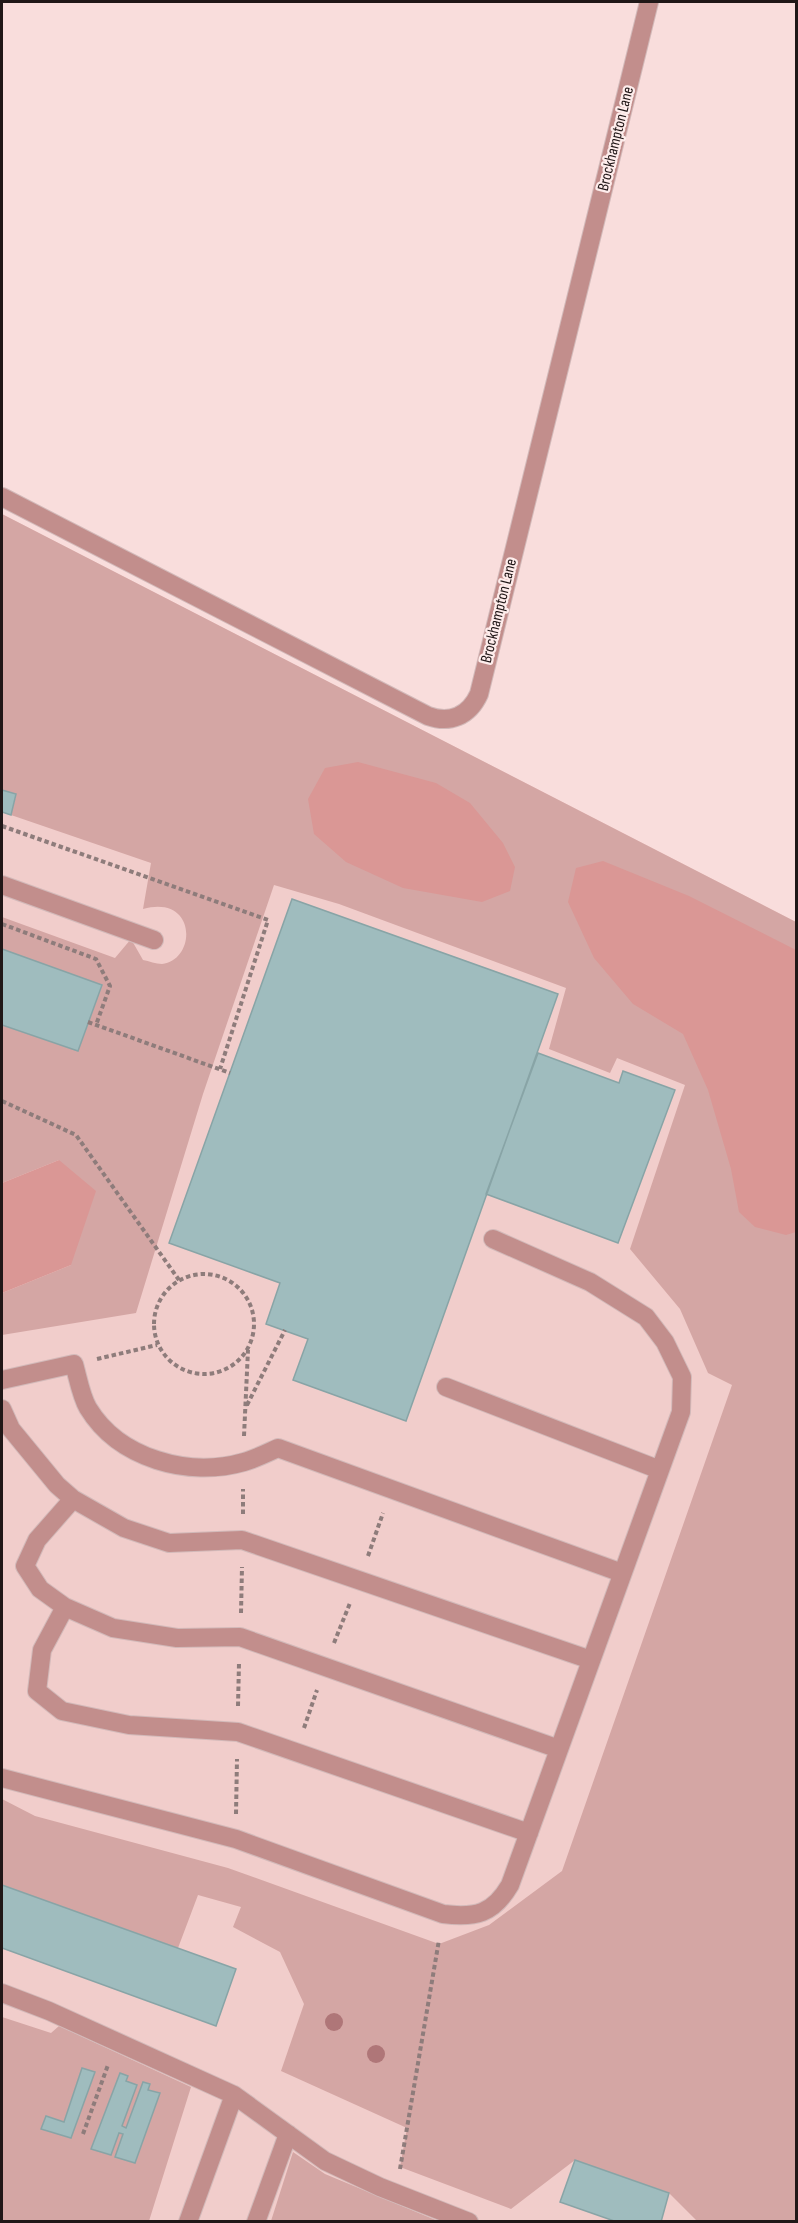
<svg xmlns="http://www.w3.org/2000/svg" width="798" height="2223" viewBox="0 0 798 2223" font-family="'Sofia Sans Condensed',sans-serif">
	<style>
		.built { fill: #f1cdcb }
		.green { fill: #d4a6a4 }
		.forest { fill: #da9795 }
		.building { fill: #9fbcbe; stroke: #88a4a6; stroke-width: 1.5 }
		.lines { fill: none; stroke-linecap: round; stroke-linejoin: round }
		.minor-casing { stroke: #d2b9b9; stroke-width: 20 }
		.path { stroke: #8e7c7b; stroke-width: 4; stroke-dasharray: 4.5 3; stroke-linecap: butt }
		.minor { stroke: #c28e8c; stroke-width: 18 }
		.tree { fill: #af7678 }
		.labels { text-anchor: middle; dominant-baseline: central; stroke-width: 4.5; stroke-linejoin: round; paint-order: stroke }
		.street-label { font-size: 16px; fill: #201717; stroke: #feedec }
	</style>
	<rect width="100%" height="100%" fill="#f9dddc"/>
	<path class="built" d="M2 514 796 922V2221H2Z"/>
	<path class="green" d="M2 514 796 922V2221H697L669 2193 575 2160 511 2209 400 2167 407 2128 281 2071 304 2004 280 1952 233 1927 241 1907 198 1895 178 1948 2 1885V1799L35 1816 228 1868 439 1944 489 1925 562 1871 732 1385 708 1373 680 1309 630 1249 685 1085 617 1058 610 1073 549 1049 566 988 339 904 274 885 203 1094 136 1313 2 1335V1293L71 1265 59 1160 2 1183V1025L78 1051 102 985 2 949V917L115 958 131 939 143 960C149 961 156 964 162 964 197 960 197 894 143 909L151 863 11 815 16 795 2 790Z
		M2 2017 51 2033 59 2026 191 2087 149 2221 2 2222Z
		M293 2152 325 2174 438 2221H271Z"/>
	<path class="forest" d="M358 762 436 783 470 803 503 843 515 867 510 891 482 902 403 888 346 862 314 834 308 799 325 768Z
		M603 861 689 896 796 950V1232L786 1235 755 1227 739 1212 731 1169 708 1090 683 1034 633 1004 594 958 568 902 576 868Z
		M59 1160 96 1191 71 1265 2 1293V1183Z"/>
	<path class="building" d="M2 790 16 794 11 815 2 812Z
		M292 899 558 994 406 1421 293 1380 308 1339 266 1324 280 1283 169 1243Z
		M2 949 102 985 78 1051 2 1025Z
		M538 1053 619 1083 623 1071 675 1090 618 1243 486 1194Z
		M2 1885 236 1969 216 2026 2 1948Z
		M82 2068 95 2072 71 2138 41 2129 46 2116 64 2122Z
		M120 2073 128 2076 126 2081 137 2085 122 2126 126 2128 143 2082 150 2084 148 2090 160 2093 135 2163 115 2157 123 2134 119 2133 111 2155 91 2149Z
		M575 2160 669 2193 661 2222H617L560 2202Z"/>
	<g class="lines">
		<defs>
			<path id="minor" d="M2 497 428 716C450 724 469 716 479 694L649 2
				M2 885 154 940
				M2 1380 74 1364C78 1378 81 1396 88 1408 119 1459 189 1478 244 1462 255 1459 267 1453 278 1448L622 1573
				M446 1387 660 1470
				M2 1409 11 1429 57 1485 73 1499 124 1528 169 1543 242 1540 591 1660
				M73 1499 37 1540 25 1566 40 1589 65 1607 113 1628 177 1638 240 1637 559 1749
				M65 1607 42 1650 37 1691 62 1711 129 1725 238 1732 529 1833
				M2 1778 236 1839 443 1914C476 1918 493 1914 510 1885L681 1412 682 1377 665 1342 646 1317 590 1282 493 1239
				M2 1993 49 2011 234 2095 325 2161 380 2187 469 2222
				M188 2222 234 2095
				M256 2222 288 2134"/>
		</defs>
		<use href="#minor" class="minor-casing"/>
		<path class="path" d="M2 826 268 920 220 1069
			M2 924 96 959 110 986 96 1025
			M88 1022 230 1073
			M2 1101 76 1135 179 1280
			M154 1324a50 50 0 1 1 100 0a50 50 0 1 1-100 0Z
			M97 1359 157 1345
			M247 1405 285 1330
			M244 1436 248 1350
			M243 1514V1489
			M368 1556 383 1513
			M241 1613 242 1567
			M334 1643 350 1603
			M238 1706 239 1663
			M304 1728 317 1690
			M236 1814 237 1759
			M83 2134 108 2065
			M400 2169 439 1940"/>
		<use href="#minor" class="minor"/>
	</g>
	<g class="tree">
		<circle cx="334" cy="2022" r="9"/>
		<circle cx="376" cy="2054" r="9"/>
	</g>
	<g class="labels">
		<g class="street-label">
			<text transform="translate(616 139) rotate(-76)">Brockhampton Lane</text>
			<text transform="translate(499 611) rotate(-76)">Brockhampton Lane</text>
		</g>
	</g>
	<rect width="798" height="2223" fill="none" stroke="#201717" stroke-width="6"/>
</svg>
